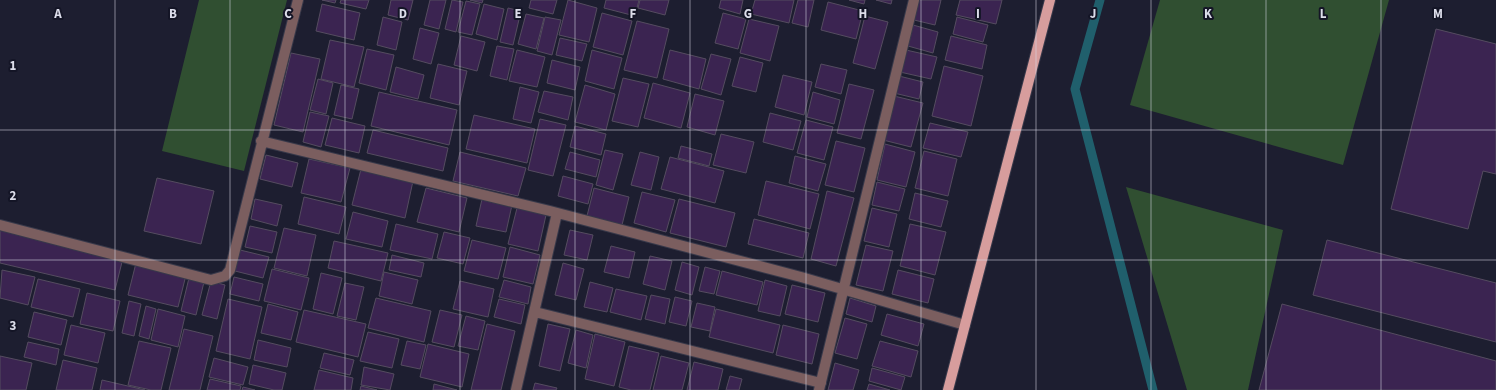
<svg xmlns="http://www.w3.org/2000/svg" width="1496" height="390" viewBox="0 0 1496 390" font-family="'Source Sans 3',sans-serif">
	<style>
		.green { fill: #304f31 }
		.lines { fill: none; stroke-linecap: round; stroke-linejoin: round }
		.stream { stroke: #205f6c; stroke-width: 9 }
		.building { fill: #3b2451; stroke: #554c60 }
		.minor-casing { stroke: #38394a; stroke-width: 12 }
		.major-casing { stroke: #38394a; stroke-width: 12 }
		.minor { stroke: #7b5e5f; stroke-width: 10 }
		.major { stroke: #d79d9d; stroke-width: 10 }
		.grid { fill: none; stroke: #dcddea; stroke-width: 1; stroke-opacity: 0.55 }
		.grid-label { font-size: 13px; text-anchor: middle; font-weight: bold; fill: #dcddea; stroke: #141526; stroke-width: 4; stroke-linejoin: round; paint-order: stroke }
	</style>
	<rect width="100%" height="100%" fill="#1d1e30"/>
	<path class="green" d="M199 0H287L244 171 162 151Z
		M1160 0H1389L1343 165 1130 105Z
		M1126 187 1283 230 1248 390H1187Z"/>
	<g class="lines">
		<path class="stream" d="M1100 0 1075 89 1153 390"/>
	</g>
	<path class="building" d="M322 0H336L335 3Z
		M341 0H369L366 9 340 3Z
		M391 0H413L408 20 388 15Z
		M430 0H446L439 29 424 25Z
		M452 0 463 2 456 32 445 29Z
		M470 0H483L482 3Z
		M531 0H557L553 14 529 8Z
		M568 0 597 8 589 42 559 35Z
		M606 0H639L635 16 604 8Z
		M640 0H669L665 15 638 8Z
		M721 0H743L740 14 719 8Z
		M755 0H794L789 23 751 14Z
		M798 0H814L808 27 792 23Z
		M849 0H865L864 4Z
		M876 0H892L891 4Z
		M919 0H941L935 25 914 20Z
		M960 0H1002L996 24 956 15Z
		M466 1 480 4 472 35 458 32Z
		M828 2 863 11 856 39 821 30Z
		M322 4 360 13 354 40 316 31Z
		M484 4 504 9 497 40 476 34Z
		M508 8 521 11 513 45 500 42Z
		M602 13 632 21 623 55 593 47Z
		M723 13 746 19 738 49 715 43Z
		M526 14 544 18 536 49 518 44Z
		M865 16 888 22 875 69 853 63Z
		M383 17 402 22 396 50 377 45Z
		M545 17 561 20 552 55 537 51Z
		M957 17 988 25 983 42 953 34Z
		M749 19 779 26 770 61 740 53Z
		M637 21 669 29 657 78 624 70Z
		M913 25 938 32 933 53 908 46Z
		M420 28 439 33 431 64 413 59Z
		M1436 29 1496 44V174L1483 171 1468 229 1391 209Z
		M461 36 485 42 477 71 454 65Z
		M951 36 987 45 982 69 945 60Z
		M560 38 587 44 582 61 556 55Z
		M330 40 364 47 354 87 321 79Z
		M497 46 514 49 507 80 490 76Z
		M367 49 394 55 386 90 359 83Z
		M517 50 545 57 537 87 509 81Z
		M592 50 622 58 614 89 585 81Z
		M670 50 706 59 699 89 663 79Z
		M906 50 937 57 931 79 900 72Z
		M291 53 320 59 303 132 274 125Z
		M711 54 731 59 721 95 701 89Z
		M740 57 763 63 756 92 732 86Z
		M552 60 580 67 575 90 547 83Z
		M438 64 467 71 459 105 430 98Z
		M821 64 847 70 841 94 815 87Z
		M944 66 983 76 971 126 932 116Z
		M396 67 424 75 418 99 390 92Z
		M783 75 812 82 804 115 775 107Z
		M899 76 923 82 919 99 894 93Z
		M623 78 649 84 638 127 612 121Z
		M318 79 333 83 326 114 310 110Z
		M653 83 690 93 681 128 644 118Z
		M849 84 874 90 861 139 837 133Z
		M341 85 359 89 352 119 334 115Z
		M585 85 615 94 606 130 575 122Z
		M520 87 539 92 531 123 513 119Z
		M544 91 573 97 568 120 538 112Z
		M379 92 457 110 449 145 371 126Z
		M813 92 840 100 834 124 807 117Z
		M695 94 724 101 715 135 687 127Z
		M894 96 923 103 911 147 883 140Z
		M310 112 329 116 321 147 303 142Z
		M770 113 801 121 793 150 763 142Z
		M474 115 535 129 527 163 466 149Z
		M332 118 365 126 359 153 325 145Z
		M540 119 566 125 553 176 528 170Z
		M806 120 833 127 824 160 797 153Z
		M930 123 968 132 961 157 923 148Z
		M575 126 606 134 601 155 570 147Z
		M373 130 448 148 443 171 367 153Z
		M721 134 754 142 746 173 713 165Z
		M836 141 865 148 854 192 825 185Z
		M885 144 915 152 906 187 877 180Z
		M681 146 712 154 709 166 678 158Z
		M605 150 623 154 613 190 596 185Z
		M924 151 957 159 948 196 915 188Z
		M460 152 526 168 518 196 453 181Z
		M570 152 600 160 596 177 565 169Z
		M640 152 659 157 651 190 631 185Z
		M266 155 298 163 292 187 260 179Z
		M795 156 826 164 818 191 789 183Z
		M670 157 724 171 715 203 661 189Z
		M309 159 350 168 341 202 301 193Z
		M361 169 413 181 405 218 352 205Z
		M563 176 593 184 588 204 558 196Z
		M157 178 214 191 201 244 144 231Z
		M766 181 819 194 810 229 758 215Z
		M877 182 905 189 899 211 872 205Z
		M426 188 467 198 459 232 417 222Z
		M594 188 629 197 622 225 587 216Z
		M827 191 854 198 836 266 811 259Z
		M642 192 675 200 666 232 634 223Z
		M915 193 948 201 941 227 909 219Z
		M304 197 346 207 339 234 298 224Z
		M255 199 282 205 277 226 251 219Z
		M482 199 512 205 506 232 476 226Z
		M679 199 735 213 726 247 670 233Z
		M517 208 546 215 538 251 508 244Z
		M872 208 897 214 889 247 864 241Z
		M353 212 388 221 382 247 346 239Z
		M754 219 809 233 803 258 748 244Z
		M396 224 438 234 432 259 390 250Z
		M910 224 946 232 935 275 900 266Z
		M250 226 277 232 272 253 245 247Z
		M284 228 316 235 307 276 274 268Z
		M0 229 123 258 115 290 0 263Z
		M570 230 593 235 587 260 564 255Z
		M444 232 470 238 463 264 437 258Z
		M472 240 506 248 498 279 464 271Z
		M1327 240 1496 283V342L1313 295Z
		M334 241 388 253 381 281 328 268Z
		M866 245 893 251 883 291 856 285Z
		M611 246 635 252 629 278 604 272Z
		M510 247 540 255 533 284 503 277Z
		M240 250 269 257 263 278 235 271Z
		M392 255 424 263 421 277 389 270Z
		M650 256 672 261 665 290 643 284Z
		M682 262 699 267 692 295 675 290Z
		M136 263 186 275 178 307 128 295Z
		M563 263 584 269 576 300 555 295Z
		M705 267 720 271 714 294 699 291Z
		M272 269 309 278 301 310 264 301Z
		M2 270 35 277 28 305 0 298Z
		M898 270 934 279 928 303 892 294Z
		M722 271 763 282 757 305 716 295Z
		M384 272 418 280 412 304 379 296Z
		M321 273 342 278 333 314 313 309Z
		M234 277 263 284 259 301 230 294Z
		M189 278 204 282 196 315 181 311Z
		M38 279 80 289 73 317 31 307Z
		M504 280 531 287 528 304 499 297Z
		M765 280 787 286 780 316 758 311Z
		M211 281 225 285 217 319 202 315Z
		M460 281 494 289 488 317 453 309Z
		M590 282 613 288 607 312 584 307Z
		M345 283 364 287 356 320 337 316Z
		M792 285 825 293 818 322 785 314Z
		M616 289 647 296 641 320 610 312Z
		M87 293 120 301 113 331 80 324Z
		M651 295 670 299 665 324 645 319Z
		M675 297 692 301 686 326 669 322Z
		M376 298 431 311 424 342 368 328Z
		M850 298 876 306 872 322 846 314Z
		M228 299 262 307 250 359 216 351Z
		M499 299 525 305 521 324 494 317Z
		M129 301 141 304 134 336 122 333Z
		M697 303 715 307 710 331 691 327Z
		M268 304 298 312 291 340 261 333Z
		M1282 304 1496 361V390H1259Z
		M146 306 156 309 149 339 139 336Z
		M158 309 185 316 178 347 151 340Z
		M716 309 780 325 773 353 709 337Z
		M304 310 366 324 358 357 296 342Z
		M440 310 462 315 454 347 432 342Z
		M34 312 67 320 61 345 28 337Z
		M887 314 924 324 918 346 881 335Z
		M466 316 485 321 478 350 458 346Z
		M845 318 867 324 857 359 835 353Z
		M487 324 515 331 501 390H471Z
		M548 324 570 329 560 371 539 366Z
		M71 325 105 333 98 363 64 355Z
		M783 325 819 334 812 364 776 355Z
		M184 329 213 336 200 390H169Z
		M576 330 593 335 586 368 568 363Z
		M368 332 399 339 392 368 360 361Z
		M595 334 625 342 614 386 585 379Z
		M258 340 291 348 287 367 254 360Z
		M139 341 171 348 161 390H151L128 385Z
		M407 341 426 345 420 369 401 365Z
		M880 341 918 351 911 377 872 366Z
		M28 342 59 349 56 365 24 357Z
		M428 344 469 354 462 387 420 377Z
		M629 346 659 353 650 390H631L619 387Z
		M324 353 354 360 350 375 320 368Z
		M0 356 32 363 26 390H0Z
		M661 356 689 363 682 390H653Z
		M214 358 248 367 243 385 209 377Z
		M63 360 97 368 92 390H56Z
		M694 362 723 369 718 390H687Z
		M835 363 859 370 853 390H828Z
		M253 365 286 373 282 390H274L249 384Z
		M364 367 394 374 390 390 361 385Z
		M872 368 905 377 901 390 869 381Z
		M319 370 353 378 351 390H314Z
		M730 376 742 379 739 390H726Z
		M210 379 241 386 240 390H207Z
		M102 380 145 390H100Z
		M535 383 557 388 556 390H533Z
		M434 384 457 390H433Z
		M869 384 890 390H867Z
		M361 386 377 390H360Z
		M243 387 255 390H242Z"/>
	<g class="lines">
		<defs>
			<path id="minor" d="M261 141 550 211 801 277 965 325
				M0 225 211 280 225 276 230 270 298 0
				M535 312 821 383
				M516 390 557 213
				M819 390 914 0"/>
			<path id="major" d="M948 390 1050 0"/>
		</defs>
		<use href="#minor" class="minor-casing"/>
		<use href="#major" class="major-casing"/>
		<use href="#minor" class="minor"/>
		<use href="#major" class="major"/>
	</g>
	<path class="grid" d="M115 0V390M230 0V390M345 0V390M460 0V390M575 0V390M690 0V390M806 0V390M921 0V390M1036 0V390M1151 0V390M1266 0V390M1381 0V390M0 130H1496M0 260H1496"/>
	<g class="grid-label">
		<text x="58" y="18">A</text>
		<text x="173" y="18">B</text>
		<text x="288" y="18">C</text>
		<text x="403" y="18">D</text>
		<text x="518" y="18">E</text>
		<text x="633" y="18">F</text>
		<text x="748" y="18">G</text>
		<text x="863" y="18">H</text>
		<text x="978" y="18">I</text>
		<text x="1093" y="18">J</text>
		<text x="1208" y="18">K</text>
		<text x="1323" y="18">L</text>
		<text x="1438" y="18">M</text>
		<text x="13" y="70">1</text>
		<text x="13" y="200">2</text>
		<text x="13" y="330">3</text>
	</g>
</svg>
